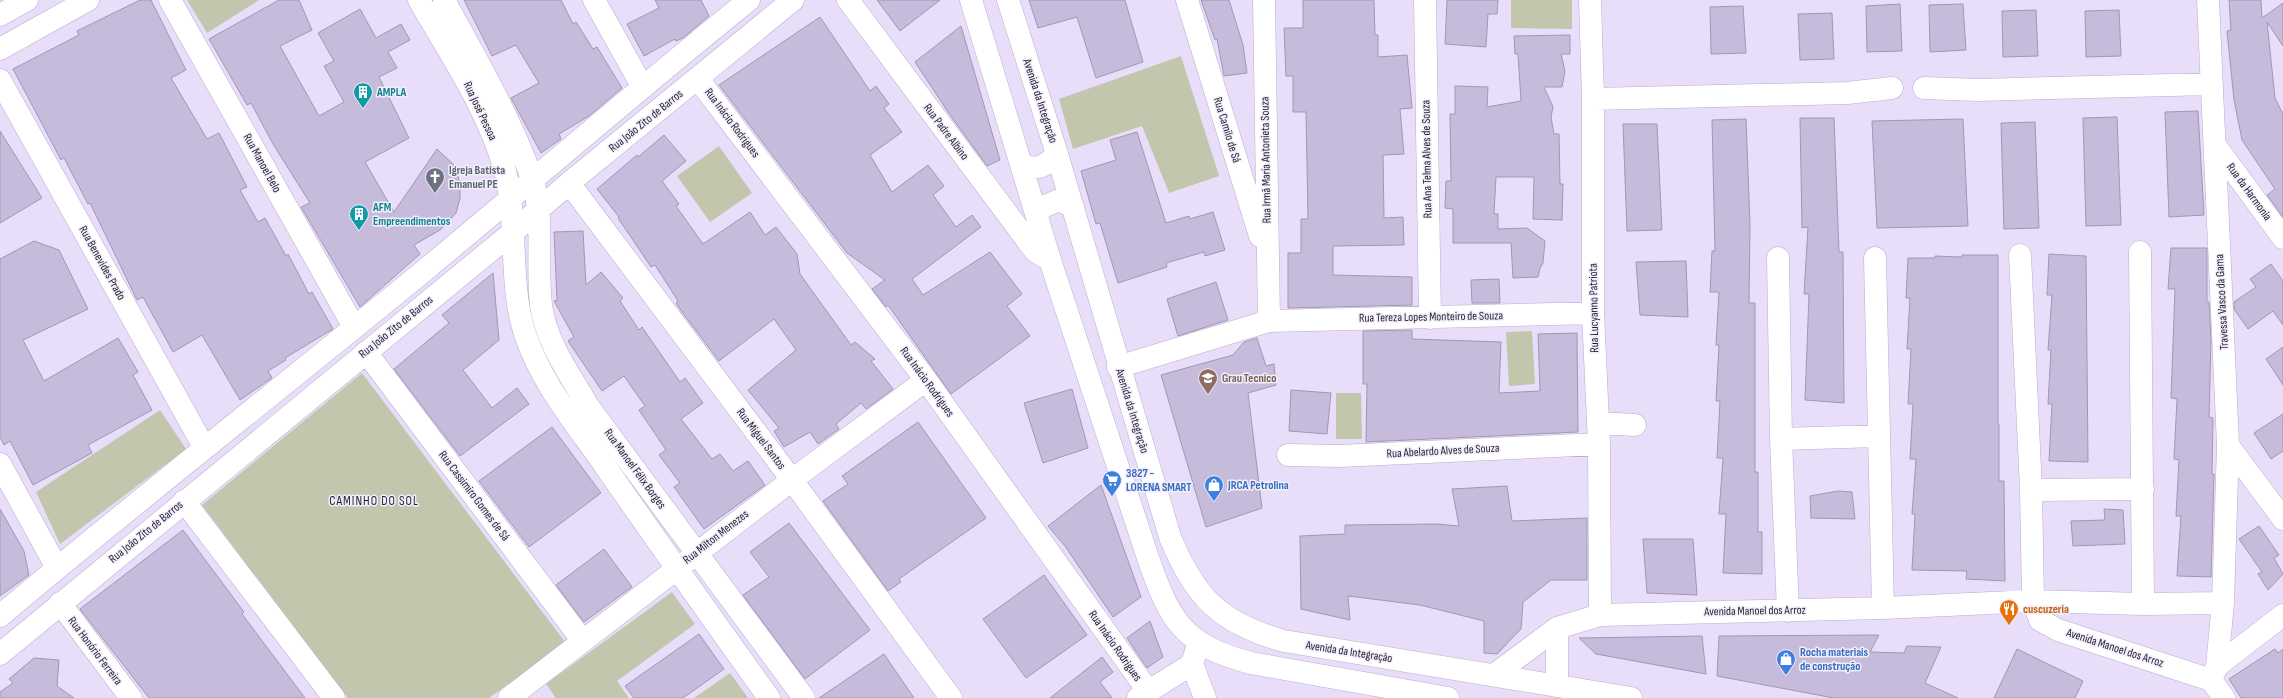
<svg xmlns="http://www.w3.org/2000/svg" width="2283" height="698" viewBox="0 0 2283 698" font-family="'Sofia Sans Condensed',sans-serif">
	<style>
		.green { fill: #c1c6ad }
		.building { fill: #c7bbdb; stroke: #a296b6 }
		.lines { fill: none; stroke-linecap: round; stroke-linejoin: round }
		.minor-casing { stroke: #b9accd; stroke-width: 23 }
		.major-casing { stroke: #b9accd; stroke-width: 23 }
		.minor { stroke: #fff; stroke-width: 22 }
		.major { stroke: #fff; stroke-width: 22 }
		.labels { text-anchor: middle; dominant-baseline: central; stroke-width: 3; stroke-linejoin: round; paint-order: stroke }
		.culture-label { font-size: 12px; font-weight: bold; fill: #0d838f; stroke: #f3eefc; text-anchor: start }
		.street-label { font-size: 12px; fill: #221d2a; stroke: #f3eefc }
		.worship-label { font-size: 12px; font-weight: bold; fill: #5b616d; stroke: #f3eefc; text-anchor: start }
		.education-label { font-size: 12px; font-weight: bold; fill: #785e54; stroke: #f3eefc; text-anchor: start }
		.shop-label { font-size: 12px; font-weight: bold; fill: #366cbe; stroke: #f3eefc; text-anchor: start }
		.food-label { font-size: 12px; font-weight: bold; fill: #c56008; stroke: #f3eefc; text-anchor: start }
		.neighbourhood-label { font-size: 13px; letter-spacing: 1px; fill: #221d2a; stroke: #f3eefc }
	</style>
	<rect width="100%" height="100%" fill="#e8defa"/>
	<path class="green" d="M187 0H259L207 33Z
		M1511 0H1572V29L1511 28Z
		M1181 56 1219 176 1169 193 1142 126 1073 149 1059 99Z
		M719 146 752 193 710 222 677 176Z
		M1532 331 1535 384 1509 386 1506 332Z
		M362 373 565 642 489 698H348L202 505Z
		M1336 393H1361L1362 439H1336Z
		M160 410 186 449 60 544 36 492Z
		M672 592 695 624 617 681 629 698H556L546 684Z
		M730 673 748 698H694Z"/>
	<path class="building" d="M140 0H151L186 70 171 78 207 139 219 133 247 187 240 190 258 222 265 218 286 256 288 254 309 294 312 292 333 329 285 358 286 360 268 371 272 378 240 400 202 335 173 352 143 297 137 300 90 203 88 204 64 158 61 160 13 69 79 35 77 31Z
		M279 0H299L312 30 280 46 319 116 344 102 324 66 334 61 318 33 360 9 376 38 401 24 410 40 388 52 397 68 379 77 409 138 365 162 394 212 437 149 455 166 460 184V198L456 213 440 230 414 245 420 254 360 307 301 207 310 203 273 144 251 103 247 105 209 39Z
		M464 0H561L573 24 576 22 593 49 597 47 622 88 589 116 559 134 561 139 541 153 511 98 539 83 516 45 492 56Z
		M655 0H701L709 16 683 38 676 41 675 39 644 56 627 24 659 8Z
		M877 0H940L900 31Z
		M1029 0H1125L1143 62 1096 78 1077 17 1038 28Z
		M1201 0H1229L1243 45 1247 73 1224 76 1217 39 1215 40Z
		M1303 0H1374L1375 35H1378V57L1407 55 1412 108 1400 109 1404 154 1383 155 1384 218 1403 217 1404 245 1333 246V275L1412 277V305L1288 308V253H1301V219H1308L1306 112H1293V76H1286L1284 28H1303Z
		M1447 0H1498L1497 14H1488L1486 47 1445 44Z
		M2229 0H2261L2262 18 2283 3V46L2267 22 2275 98 2283 114V217L2267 195 2275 189 2242 140 2234 100 2227 31 2231 30Z
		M1900 4 1902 51 1867 52 1866 6Z
		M1963 4 1966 50 1930 52 1929 5Z
		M1743 6 1746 53 1711 54 1710 7Z
		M2036 10 2038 56 2003 57 2002 11Z
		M2119 10 2121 56 2086 57 2085 11Z
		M1832 13 1834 59 1800 60 1798 14Z
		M820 17 870 91 876 86 889 104 884 108 902 132 870 155 892 192 928 165 944 186 933 195 956 227 972 215 981 227 912 279 923 295 990 252 1022 294 1007 306 1030 336 951 394 888 305 886 307 872 289 885 280 847 253 719 85Z
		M961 26 1000 160 987 166 950 115 915 62Z
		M1570 35V54H1561L1565 71 1562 87H1544L1553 107 1551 117 1554 134H1559L1560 184H1563L1562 220 1533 219 1534 177H1496L1494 214H1498V229L1527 228 1545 241 1543 263 1540 268 1538 277 1513 278 1511 243H1453V209L1445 208 1446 181H1451L1450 114H1455V86L1488 87 1487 107 1521 101 1518 54H1515L1514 36Z
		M2198 111 2204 215 2169 217 2165 112Z
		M2117 117 2121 225 2086 226 2083 118Z
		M1800 118H1834L1839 252H1843L1844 403 1805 400 1809 294H1804L1808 227 1802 228Z
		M1746 119 1750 225 1749 303H1755V472H1758V532H1762V574L1723 573 1726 514H1719L1723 458H1717L1720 401H1716L1719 345H1716L1719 292H1710L1712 251H1715L1712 120Z
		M1963 119 1968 226 1877 228 1872 121Z
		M2035 122 2039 228 2004 229 2001 123Z
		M1623 124H1657L1662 230 1627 231Z
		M0 131 42 198 0 223Z
		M1137 132 1166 223 1189 216 1190 219 1213 212 1225 250 1205 256 1204 252 1166 263 1167 267 1118 283 1100 223 1096 224 1081 171 1116 160 1110 140Z
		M664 135 686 161 662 181 679 204 676 206 703 244 750 212 765 235 776 227 797 254 800 274 851 345 855 342 875 359 871 361 893 389 866 409 861 403 836 424 839 429 818 444 810 432 784 447 774 431 779 428 748 390 796 350 774 319 719 361 682 312 676 303 678 301 655 265 651 267 618 218 619 217 597 189 637 155 638 157Z
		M583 231 586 285 601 272 623 298 620 301 639 330 642 327 680 382 685 378 703 403 681 419 712 459 720 454 733 471 748 461 765 485 704 529 674 487 680 483 659 455 666 450 639 410 645 406 624 376 602 391 568 341 574 337 554 301 557 300 554 232Z
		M34 241 59 250 88 309 23 340 44 381 118 338 138 372 133 375 152 410 88 445 92 453 33 485 10 441 4 445 0 437V259Z
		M2171 248H2207V302H2209L2211 339 2209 417 2213 418 2212 474H2214L2211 577 2177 576 2181 516H2176L2179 460 2174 459 2177 399 2171 398 2175 289H2168Z
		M2049 254 2086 256 2088 462 2049 461 2052 404H2048L2051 350H2048L2052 295H2047Z
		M1962 255H1998V424H1999V481H2004L2005 581 1966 579 1967 571 1912 570 1915 514H1912L1916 459H1910L1913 404H1908L1911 349H1907L1910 298H1906L1908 258H1935V256L1962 257Z
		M1686 261 1688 317 1640 315 1636 262Z
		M2271 264 2283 281V325L2273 311 2248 329 2234 309V302L2256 287 2250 279Z
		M493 273 499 340 463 370 492 408 517 388 529 404 460 456 394 369 449 323 442 315Z
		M1499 279 1500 303H1472L1471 280Z
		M1216 282 1228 320 1178 336 1167 299Z
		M1412 330V339L1501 342 1499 393 1540 391 1538 334 1577 333 1578 432 1366 442 1367 384H1363V331Z
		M1257 338 1266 366 1274 364 1276 385 1248 393 1262 508 1206 527 1161 375 1233 355 1244 342Z
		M2283 347V385L2266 359Z
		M1072 389 1088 448 1043 463 1024 403Z
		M1291 390 1331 393 1327 434 1289 431Z
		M2283 414V451L2271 459 2254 433Z
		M918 422 986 518 899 579 901 582 888 591 823 501 848 484 842 476Z
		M552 427 601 493 529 547 479 481Z
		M1101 485 1141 597 1113 617 1065 546 1048 526Z
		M1507 486 1512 521 1587 518V580H1551L1523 602 1521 629 1497 654 1484 653V621L1420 605 1348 596 1350 620 1301 609 1300 536 1345 534V525L1437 524 1459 526 1452 489Z
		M1838 491 1852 492 1855 519 1811 518 1810 496Z
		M0 509 24 551 29 575 0 596Z
		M2104 509 2123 510 2125 544 2073 546 2071 521 2105 520Z
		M789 523 870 630 805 679 743 595 769 577 750 552Z
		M2259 526 2279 555 2274 558 2283 574 2268 590 2258 574 2262 572 2239 539Z
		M183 530 244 612 242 614 305 698H149L80 609Z
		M1643 539H1693L1697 595 1647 593Z
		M604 549 632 587 584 622 556 585Z
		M1044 575 1087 635 1026 678 983 619Z
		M1150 621 1163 657 1147 668 1127 638Z
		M699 634 724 669 683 698H634L625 686Z
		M1879 635 1870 652 1904 653 1907 646 1941 647 1925 683 1958 698H1834L1717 676 1719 636Z
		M1702 636 1706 674 1596 654 1579 638Z
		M2017 649 2083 681 2075 698H1994Z
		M2275 649 2278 653 2283 649V698H2241L2229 679Z
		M884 654 914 698H819Z
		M1102 657 1113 672 1100 682 1112 698H1050Z
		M34 658 59 660 57 686 74 698H0V692L13 683 9 679Z"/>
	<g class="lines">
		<defs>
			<path id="minor" d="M170 0 354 327
				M419 0C450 54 487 108 504 167 519 220 508 283 525 334 541 383 576 424 605 466 659 544 714 621 769 698
				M444 0C475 57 511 118 532 179 545 219 536 264 541 305 546 342 570 375 588 406L804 698
				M594 0 642 86
				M848 0 1035 251 1050 260
				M1187 0 1260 236
				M1264 0 1269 321
				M1425 0 1430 318
				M1590 0 1593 99V313L1599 444 1600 615
				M2208 0 2228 445 2223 603 2217 666 2211 680
				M0 15 27 0
				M0 49 88 0
				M698 79 926 380 1148 691
				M0 80 204 447
				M1924 88 1978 90 2211 84
				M1593 99 1847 93 1892 88
				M2215 145 2283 238
				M569 183 792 480 951 698
				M2140 252 2143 604
				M2020 255 2031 490 2033 601 2040 620 2058 630 2211 680
				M1778 258 1781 439 1788 611
				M1875 258 1883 608
				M366 352 582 640
				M1118 367 1269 321 1593 313
				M1599 423 1635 425
				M1781 439 1878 436
				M2228 445 2283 519
				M1288 455 1339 456 1599 444
				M0 464 57 568
				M2031 490 2143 489
				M184 501 334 698
				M60 603 131 698
				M0 616C142 496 288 383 431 265 537 177 641 87 749 0
				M1557 628V686
				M1196 651 1192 664 1205 698
				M0 654 513 232 569 183 793 0
				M2217 666 2283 615
				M1494 675 1557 628 1600 615 1883 608 2033 601 2143 604 2223 603
				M2211 680 2224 698
				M509 698 792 480 926 380
				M1138 698 1192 664"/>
			<path id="major" d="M971 0 1050 260 1148 558C1170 621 1183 645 1251 663L1448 698
				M1008 0 1057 154 1170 537C1195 598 1220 623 1284 641L1631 698
				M1022 165C1038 171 1046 166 1057 154
				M1037 214 1043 207 1059 200 1073 207"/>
		</defs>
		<use href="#minor" class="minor-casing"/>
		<use href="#major" class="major-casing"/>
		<use href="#minor" class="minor"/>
		<use href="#major" class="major"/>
	</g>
	<defs>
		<symbol id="building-pin" viewBox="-11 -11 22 30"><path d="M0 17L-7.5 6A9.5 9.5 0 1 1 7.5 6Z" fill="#0f9aa8" stroke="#f3eefc"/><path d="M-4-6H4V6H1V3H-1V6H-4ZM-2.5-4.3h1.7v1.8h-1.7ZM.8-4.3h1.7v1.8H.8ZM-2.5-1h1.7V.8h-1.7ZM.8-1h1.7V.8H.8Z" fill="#fff"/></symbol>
		<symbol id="church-pin" viewBox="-11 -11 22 30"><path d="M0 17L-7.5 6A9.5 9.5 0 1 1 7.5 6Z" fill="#6b7280" stroke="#f3eefc"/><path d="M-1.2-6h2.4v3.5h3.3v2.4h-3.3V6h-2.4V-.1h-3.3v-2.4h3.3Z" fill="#fff"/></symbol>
		<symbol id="university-pin" viewBox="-11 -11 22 30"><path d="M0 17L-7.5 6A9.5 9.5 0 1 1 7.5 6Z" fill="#8d6e63" stroke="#f3eefc"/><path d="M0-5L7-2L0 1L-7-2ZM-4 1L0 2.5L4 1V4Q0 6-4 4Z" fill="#fff"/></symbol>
		<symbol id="supermarket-pin" viewBox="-11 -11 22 30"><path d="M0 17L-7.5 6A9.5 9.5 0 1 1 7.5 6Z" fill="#3f7fe0" stroke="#f3eefc"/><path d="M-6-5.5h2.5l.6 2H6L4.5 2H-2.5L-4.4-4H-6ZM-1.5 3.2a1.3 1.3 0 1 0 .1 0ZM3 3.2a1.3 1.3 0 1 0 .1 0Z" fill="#fff"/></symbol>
		<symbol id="shop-pin" viewBox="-11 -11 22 30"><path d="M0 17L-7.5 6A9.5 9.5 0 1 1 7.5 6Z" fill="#3f7fe0" stroke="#f3eefc"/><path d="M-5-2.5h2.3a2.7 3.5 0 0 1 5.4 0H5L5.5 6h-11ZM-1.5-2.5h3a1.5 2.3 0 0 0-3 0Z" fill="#fff"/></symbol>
		<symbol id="restaurant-pin" viewBox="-11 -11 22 30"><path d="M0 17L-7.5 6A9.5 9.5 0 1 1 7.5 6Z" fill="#e8710a" stroke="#f3eefc"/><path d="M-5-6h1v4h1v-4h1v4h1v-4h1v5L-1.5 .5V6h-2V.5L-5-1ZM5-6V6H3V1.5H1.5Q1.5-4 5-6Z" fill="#fff"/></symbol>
	</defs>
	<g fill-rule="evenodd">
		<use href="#building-pin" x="352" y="81" width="22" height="30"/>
		<use href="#church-pin" x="424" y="166" width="22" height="30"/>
		<use href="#building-pin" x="348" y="203" width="22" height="30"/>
		<use href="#university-pin" x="1197" y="367" width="22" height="30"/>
		<use href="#supermarket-pin" x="1101" y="469" width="22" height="30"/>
		<use href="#shop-pin" x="1203" y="474" width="22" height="30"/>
		<use href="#restaurant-pin" x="1998" y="598" width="22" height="30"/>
		<use href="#shop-pin" x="1775" y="648" width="22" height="30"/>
	</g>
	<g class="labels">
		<g class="culture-label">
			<text x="377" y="92">AMPLA</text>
			<text x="373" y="207">AFM<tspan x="373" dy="14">Empreendimentos</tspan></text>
		</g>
		<g class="street-label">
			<text transform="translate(1040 101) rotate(72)">Avenida da Integração</text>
			<text transform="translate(480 111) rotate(65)">Rua José Pessoa</text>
			<text transform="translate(646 121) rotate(-39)">Rua João Zito de Barros</text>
			<text transform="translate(732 123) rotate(53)">Rua Inácio Rodrigues</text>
			<text transform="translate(1227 130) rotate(73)">Rua Camilo de Sá</text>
			<text transform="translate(946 132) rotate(53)">Rua Padre Albino</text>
			<text transform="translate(1427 159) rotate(-91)">Rua Ana Telma Alves de Souza</text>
			<text transform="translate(1266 160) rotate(-91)">Rua Irmã Maria Antonieta Souza</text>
			<text transform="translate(262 163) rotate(61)">Rua Manoel Belo</text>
			<text transform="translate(2249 192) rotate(54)">Rua da Harmonia</text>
			<text transform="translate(102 263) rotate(61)">Rua Benevides Prado</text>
			<text transform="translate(2222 302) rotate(-93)">Travessa Vasco da Gama</text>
			<text transform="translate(1594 308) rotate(-91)">Rua Lucyanno Patriota</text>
			<text transform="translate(1431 317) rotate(-1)">Rua Tereza Lopes Monteiro de Souza</text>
			<text transform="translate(396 327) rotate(-39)">Rua João Zito de Barros</text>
			<text transform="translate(927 382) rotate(54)">Rua Inácio Rodrigues</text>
			<text transform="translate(1132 411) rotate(73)">Avenida da Integração</text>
			<text transform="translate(761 439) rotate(53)">Rua Miguel Santos</text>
			<text transform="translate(1443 451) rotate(-3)">Rua Abelardo Alves de Souza</text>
			<text transform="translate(635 469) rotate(54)">Rua Manoel Félix Borges</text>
			<text transform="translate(474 496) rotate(53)">Rua Cassimiro Gomes de Sá</text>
			<text transform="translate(146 532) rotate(-39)">Rua João Zito de Barros</text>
			<text transform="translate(716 537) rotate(-38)">Rua Milton Menezes</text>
			<text transform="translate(1755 611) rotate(-1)">Avenida Manoel dos Arroz</text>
			<text transform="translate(1115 646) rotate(55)">Rua Inácio Rodrigues</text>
			<text transform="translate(2115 648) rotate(18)">Avenida Manoel dos Arroz</text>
			<text transform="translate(95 651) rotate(53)">Rua Honório Ferreira</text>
			<text transform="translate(1349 652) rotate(9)">Avenida da Integração</text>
		</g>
		<g class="worship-label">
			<text x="449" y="170">Igreja Batista<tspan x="449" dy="14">Emanuel PE</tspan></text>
		</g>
		<g class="education-label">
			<text x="1222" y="378">Grau Tecnico</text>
		</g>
		<g class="shop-label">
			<text x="1126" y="473">3827 -<tspan x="1126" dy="14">LORENA SMART</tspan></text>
			<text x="1228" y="485">JRCA Petrolina</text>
			<text x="1800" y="652">Rocha materiais<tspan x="1800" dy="14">de construção</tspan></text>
		</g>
		<g class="food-label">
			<text x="2023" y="609">cuscuzeria</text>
		</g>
		<g class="neighbourhood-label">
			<text x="374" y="501">CAMINHO DO SOL</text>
		</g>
	</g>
</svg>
